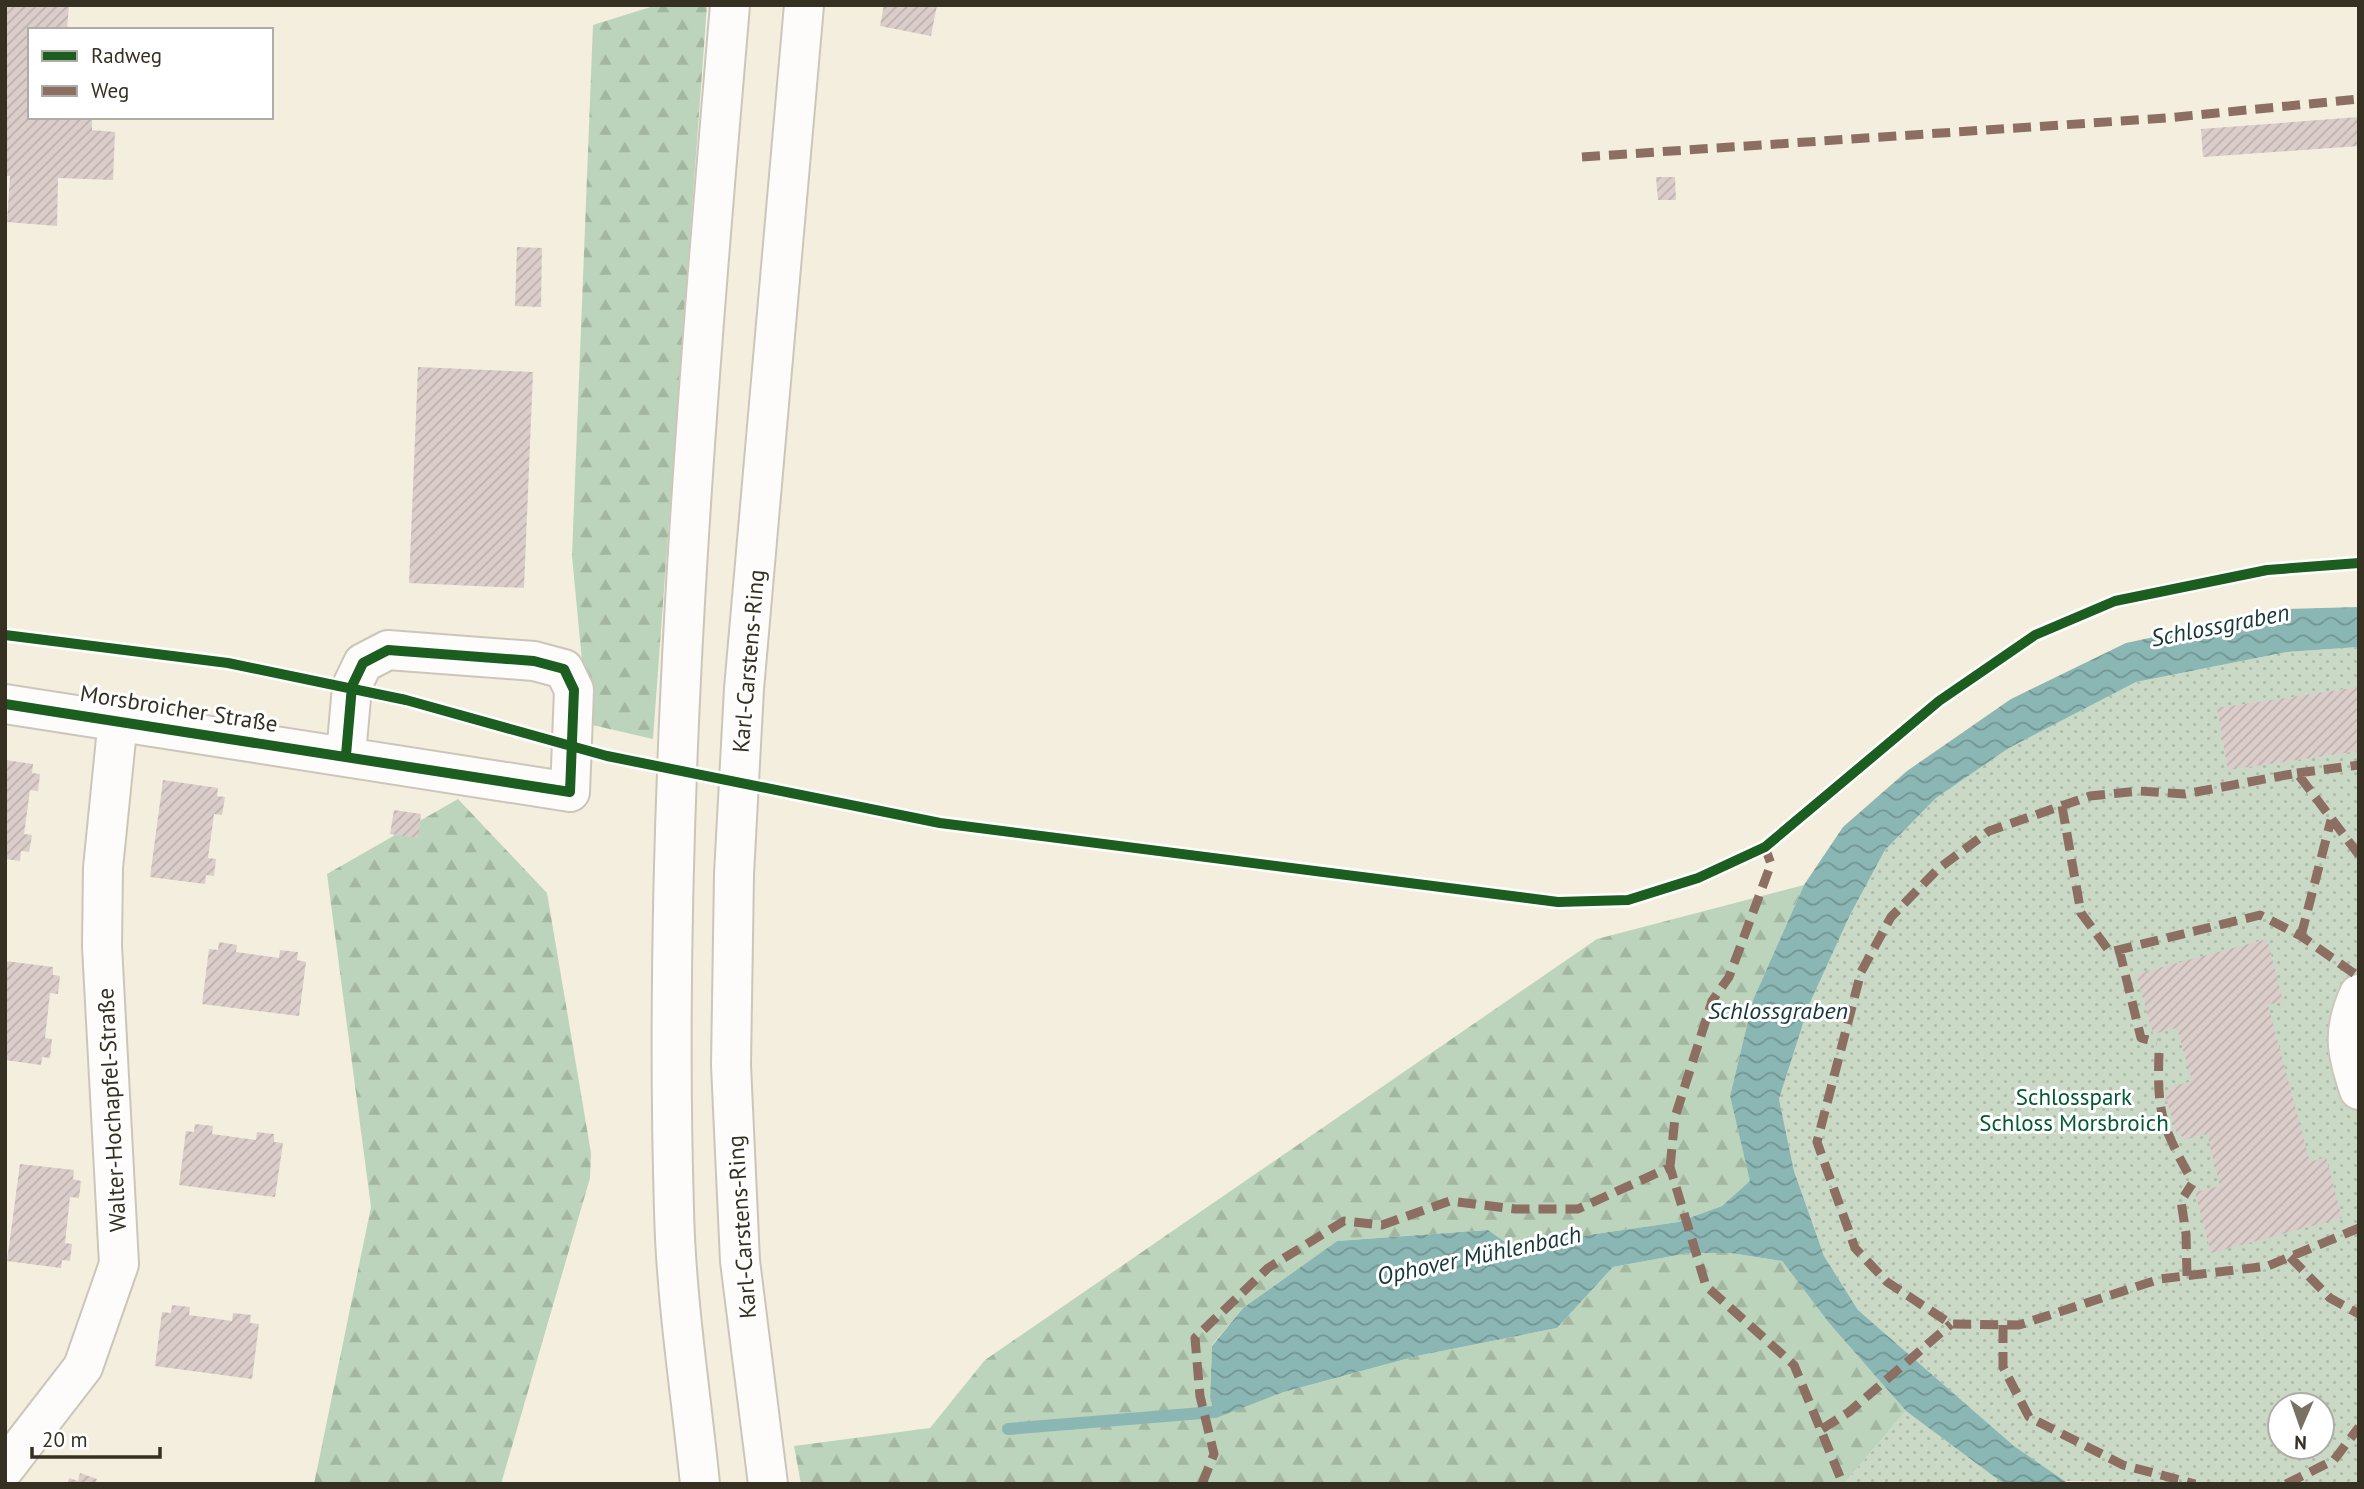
<svg xmlns="http://www.w3.org/2000/svg" width="2364" height="1489" viewBox="0 0 2364 1489" font-family="'PT Sans',sans-serif">
	<style>
		.forest { fill: url(#forest-firs) }
		.park { fill: url(#park-dots); fill-rule: evenodd }
		.water { fill: url(#water-waves) }
		.lines { fill: none; stroke-linecap: round; stroke-linejoin: round }
		.stream { stroke: #8ab7b4; stroke-width: 12 }
		.building { fill: url(#building-hatch) }
		.minor-casing { stroke: #cbc6b9; stroke-width: 42 }
		.major-casing { stroke: #cbc6b9; stroke-width: 42 }
		.minor { stroke: #fdfcfa; stroke-width: 38 }
		.major { stroke: #fdfcfa; stroke-width: 38 }
		.quiet { stroke: #8d6e63; stroke-width: 9; stroke-dasharray: 18 9; stroke-linecap: butt }
		.cycleway-casing { stroke: #fff; stroke-width: 15 }
		.cycleway { stroke: #1b5e20; stroke-width: 10 }
		.labels { text-anchor: middle; dominant-baseline: central; stroke-width: 6; stroke-linejoin: round; paint-order: stroke }
		.street-label { font-size: 23px; fill: #363023; stroke: #fff }
		.park-label { font-size: 23px; fill: #035932; stroke: #fff }
		.water-label { font-size: 24px; font-style: italic; fill: #153738; stroke: #fff }
	</style>
	<defs>
		<pattern id="forest-firs" width="22" height="20" patternUnits="userSpaceOnUse" patternTransform="scale(1.75)"><rect width="22" height="20" fill="#bcd4bb"/><path d="M5 1l3.5 6h-7zM16 11l3.5 6h-7z" fill="#a2b6a0"/></pattern>
		<pattern id="park-dots" width="8" height="8" patternUnits="userSpaceOnUse" patternTransform="scale(1.75)"><rect width="8" height="8" fill="#c9d9c5"/><path d="M2 2h.1M6 6h.1" fill="none" stroke="#adbba9" stroke-width="1.8" stroke-linecap="round"/></pattern>
		<pattern id="water-waves" width="16" height="10" patternUnits="userSpaceOnUse" patternTransform="scale(1.75)"><rect width="16" height="10" fill="#8ab7b4"/><path d="M0 5q4-4 8 0t8 0" fill="none" stroke="#729592"/></pattern>
		<pattern id="building-hatch" width="6" height="6" patternUnits="userSpaceOnUse" patternTransform="scale(1.75)"><rect width="6" height="6" fill="#dbceca"/><path d="M-1 1l2-2M0 6l6-6M5 7l2-2" fill="none" stroke="#bdb1ad"/></pattern>
	</defs>
	<rect width="100%" height="100%" fill="#f4eede"/>
	<path class="forest" d="M657 5H707L653 739 588 724 572 556 593 25Z
		M458 799 547 893 591 1153 590 1178 501 1484H314L371 1207 327 874Z
		M1804 885 1753 1000 1730 1096 1751 1181 1722 1206 1678 1222 1511 1246 1488 1230 1337 1241 1243 1308 1212 1345 1210 1398 1217 1417 1284 1392 1417 1356 1557 1328 1613 1267 1689 1253H1730L1782 1261 1829 1323 1906 1411 1844 1484H801L794 1446 930 1428 985 1360 1597 939Z"/>
	<path class="park" d="M2359 647V1484L2064 1481 2014 1446 1858 1310 1824 1256 1794 1171 1779 1099 1809 1005 1850 915 1885 850 1936 798 2009 748 2136 682 2287 652ZM2280 1405H2322V1447H2280Z
		M1906 1411 2004 1484H1844Z"/>
	<path class="water" d="M2359 607V647L2287 652 2136 682 2009 748 1936 798 1885 850 1850 915 1809 1005 1779 1099 1794 1171 1824 1256 1858 1310 2014 1446 2069 1484H2004L1906 1411 1829 1323 1782 1261 1730 1253H1689L1613 1267 1557 1328 1417 1356 1284 1392 1216 1418 1210 1398 1212 1346 1243 1308 1337 1241 1488 1230 1511 1246 1678 1222 1722 1206 1750 1181 1730 1096 1753 1000 1804 885 1843 827 1907 771 2011 699 2126 643 2286 609Z"/>
	<g class="lines">
		<path class="stream" d="M1008 1429 1214 1412 1225 1401"/>
	</g>
	<path class="building" d="M5 5H69L67 30H30V117H92V130L115 132 113 180 58 178 57 226 7 222 10 176H5Z
		M884 5H937L931 36 880 26Z
		M2359 117V146L2203 157 2201 129Z
		M1656 177H1675L1676 200H1658Z
		M517 247 542 248 541 307 515 306Z
		M418 367 533 372 524 588 409 583Z
		M2359 687V751L2228 770 2217 708Z
		M5 760 33 764 32 773 40 774 38 791 30 790 24 834 32 835 29 852 21 851 20 861 5 859Z
		M163 780 218 788 217 796 225 797 222 815 214 814 208 858 216 859 214 876 206 875 205 884 150 877Z
		M394 810 421 814 418 838 390 834Z
		M2267 939 2283 1001 2268 1005 2310 1162 2326 1157 2342 1218 2211 1253 2195 1192 2220 1186 2207 1134 2187 1139 2177 1134 2165 1095 2171 1087 2192 1081 2177 1028 2153 1034 2136 974Z
		M219 942 237 945 236 952 279 958 280 950 298 952 297 960 306 962 299 1016 202 1004 209 949 218 950Z
		M5 961 53 967V975L60 976 58 994 50 993 45 1038 52 1039 50 1058 42 1057 41 1065 5 1060Z
		M195 1124 213 1126 212 1134 256 1140 257 1132 274 1134V1142L283 1143 275 1197 179 1185 186 1131 194 1132Z
		M20 1164 74 1170 73 1179 81 1181 79 1198 70 1197 65 1243 72 1244 70 1261 62 1260 61 1268 7 1261Z
		M172 1305 190 1307 189 1315 232 1321 233 1313 251 1315 250 1323 259 1324 252 1379 155 1366 162 1312 171 1313Z
		M80 1473 97 1479 95 1484H67L69 1478 78 1481Z"/>
	<g class="lines">
		<defs>
			<path id="minor" d="M5 704 570 792 574 690 564 669 534 661 388 650 363 663 352 686 346 755
				M2359 994C2342 1031 2346 1052 2359 1090
				M5 1468 83 1367 119 1264 102 946 103 868 118 719"/>
			<path id="major" d="M700 1484C691 1394 676 1300 674 1210 662 807 696 406 730 5
				M768 1484 740 1261 731 1065 734 874 744 689 804 5"/>
		</defs>
		<use href="#minor" class="minor-casing"/>
		<use href="#major" class="major-casing"/>
		<use href="#minor" class="minor"/>
		<use href="#major" class="major"/>
		<path class="quiet" d="M1582 157 2166 118 2359 99
			M2297 773 2359 765
			M2062 806 2081 913 2110 952 2260 915 2301 936 2359 977
			M2359 855 2297 773 2185 794 2139 791 2090 796 1989 831 1938 869 1891 917 1861 972 1817 1142 1855 1248 1887 1282 1951 1324 2019 1325 2160 1279 2268 1266 2359 1228
			M2301 936 2331 820
			M2119 949 2141 1038 2157 1042
			M2159 1053C2157 1110 2161 1125 2189 1175
			M1670 1167 1675 1117 1712 1001 1729 977 1771 864 1765 847
			M2290 1257 2330 1298 2359 1314
			M2187 1276 2186 1234 2181 1201 2192 1184
			M2003 1325V1367L2029 1417 2123 1465 2195 1484
			M1822 1429 1849 1412 1951 1324
			M1202 1484 1214 1454 1200 1396 1195 1338 1268 1268 1344 1221 1382 1225 1450 1201 1515 1209H1578L1670 1167 1706 1286 1794 1365 1843 1484
			M2286 1484 2334 1460 2359 1427"/>
		<defs>
			<path id="cycleway" d="M5 635 228 663 406 700 607 756 940 823 1558 902 1628 900 1698 878 1765 847 1939 701 2035 635 2115 601 2267 570 2359 563
				M5 704 570 792 574 690 564 669 534 661 388 650 363 663 352 686 346 755"/>
		</defs>
		<use href="#cycleway" class="cycleway-casing"/>
		<use href="#cycleway" class="cycleway"/>
	</g>
	<g class="labels">
		<g class="street-label">
			<text transform="translate(748 661) rotate(-85)">Karl-Carstens-Ring</text>
			<text transform="translate(179 708) rotate(9)">Morsbroicher Straße</text>
			<text transform="translate(111 1110) rotate(-93)">Walter-Hochapfel-Straße</text>
			<text transform="translate(741 1227) rotate(-94)">Karl-Carstens-Ring</text>
		</g>
		<g class="park-label">
			<text x="2074" y="1096">Schlosspark<tspan x="2074" dy="26">Schloss Morsbroich</tspan></text>
		</g>
		<g class="water-label">
			<text transform="translate(2220 625) rotate(-11)">Schlossgraben</text>
			<text x="1778" y="1010">Schlossgraben</text>
			<text transform="translate(1479 1255) rotate(-12)">Ophover Mühlenbach</text>
		</g>
	</g>
	<rect width="2364" height="1489" fill="none" stroke="#363023" stroke-width="14"/>
	<rect x="28" y="28" width="245" height="91" fill="#ffffff" stroke="#afaca7" stroke-width="2"/>
	<rect x="42" y="51" width="35" height="10" fill="#1b5e20" stroke="#afaca7" stroke-width="2"/>
	<text x="91" y="63" font-size="21" fill="#363023">Radweg</text>
	<rect x="42" y="86" width="35" height="10" fill="#8d6e63" stroke="#afaca7" stroke-width="2"/>
	<text x="91" y="98" font-size="21" fill="#363023">Weg</text>
	<g transform="translate(2301 1426) rotate(182)"><circle r="33" fill="#ffffff" stroke="#afaca7" stroke-width="2"/>
	<path d="M0-5L12 26L0 18L-12 26Z" fill="#787264"/>
	<text y="-10" font-size="19" font-weight="bold" text-anchor="middle" fill="#363023">N</text>
	</g>
	<path d="M32 1447v10h128v-10" fill="none" stroke="#363023" stroke-width="3.5"/>
	<text x="42" y="1447" font-size="21" fill="#363023" stroke="#ffffff" stroke-width="5" paint-order="stroke">20 m</text>
</svg>
